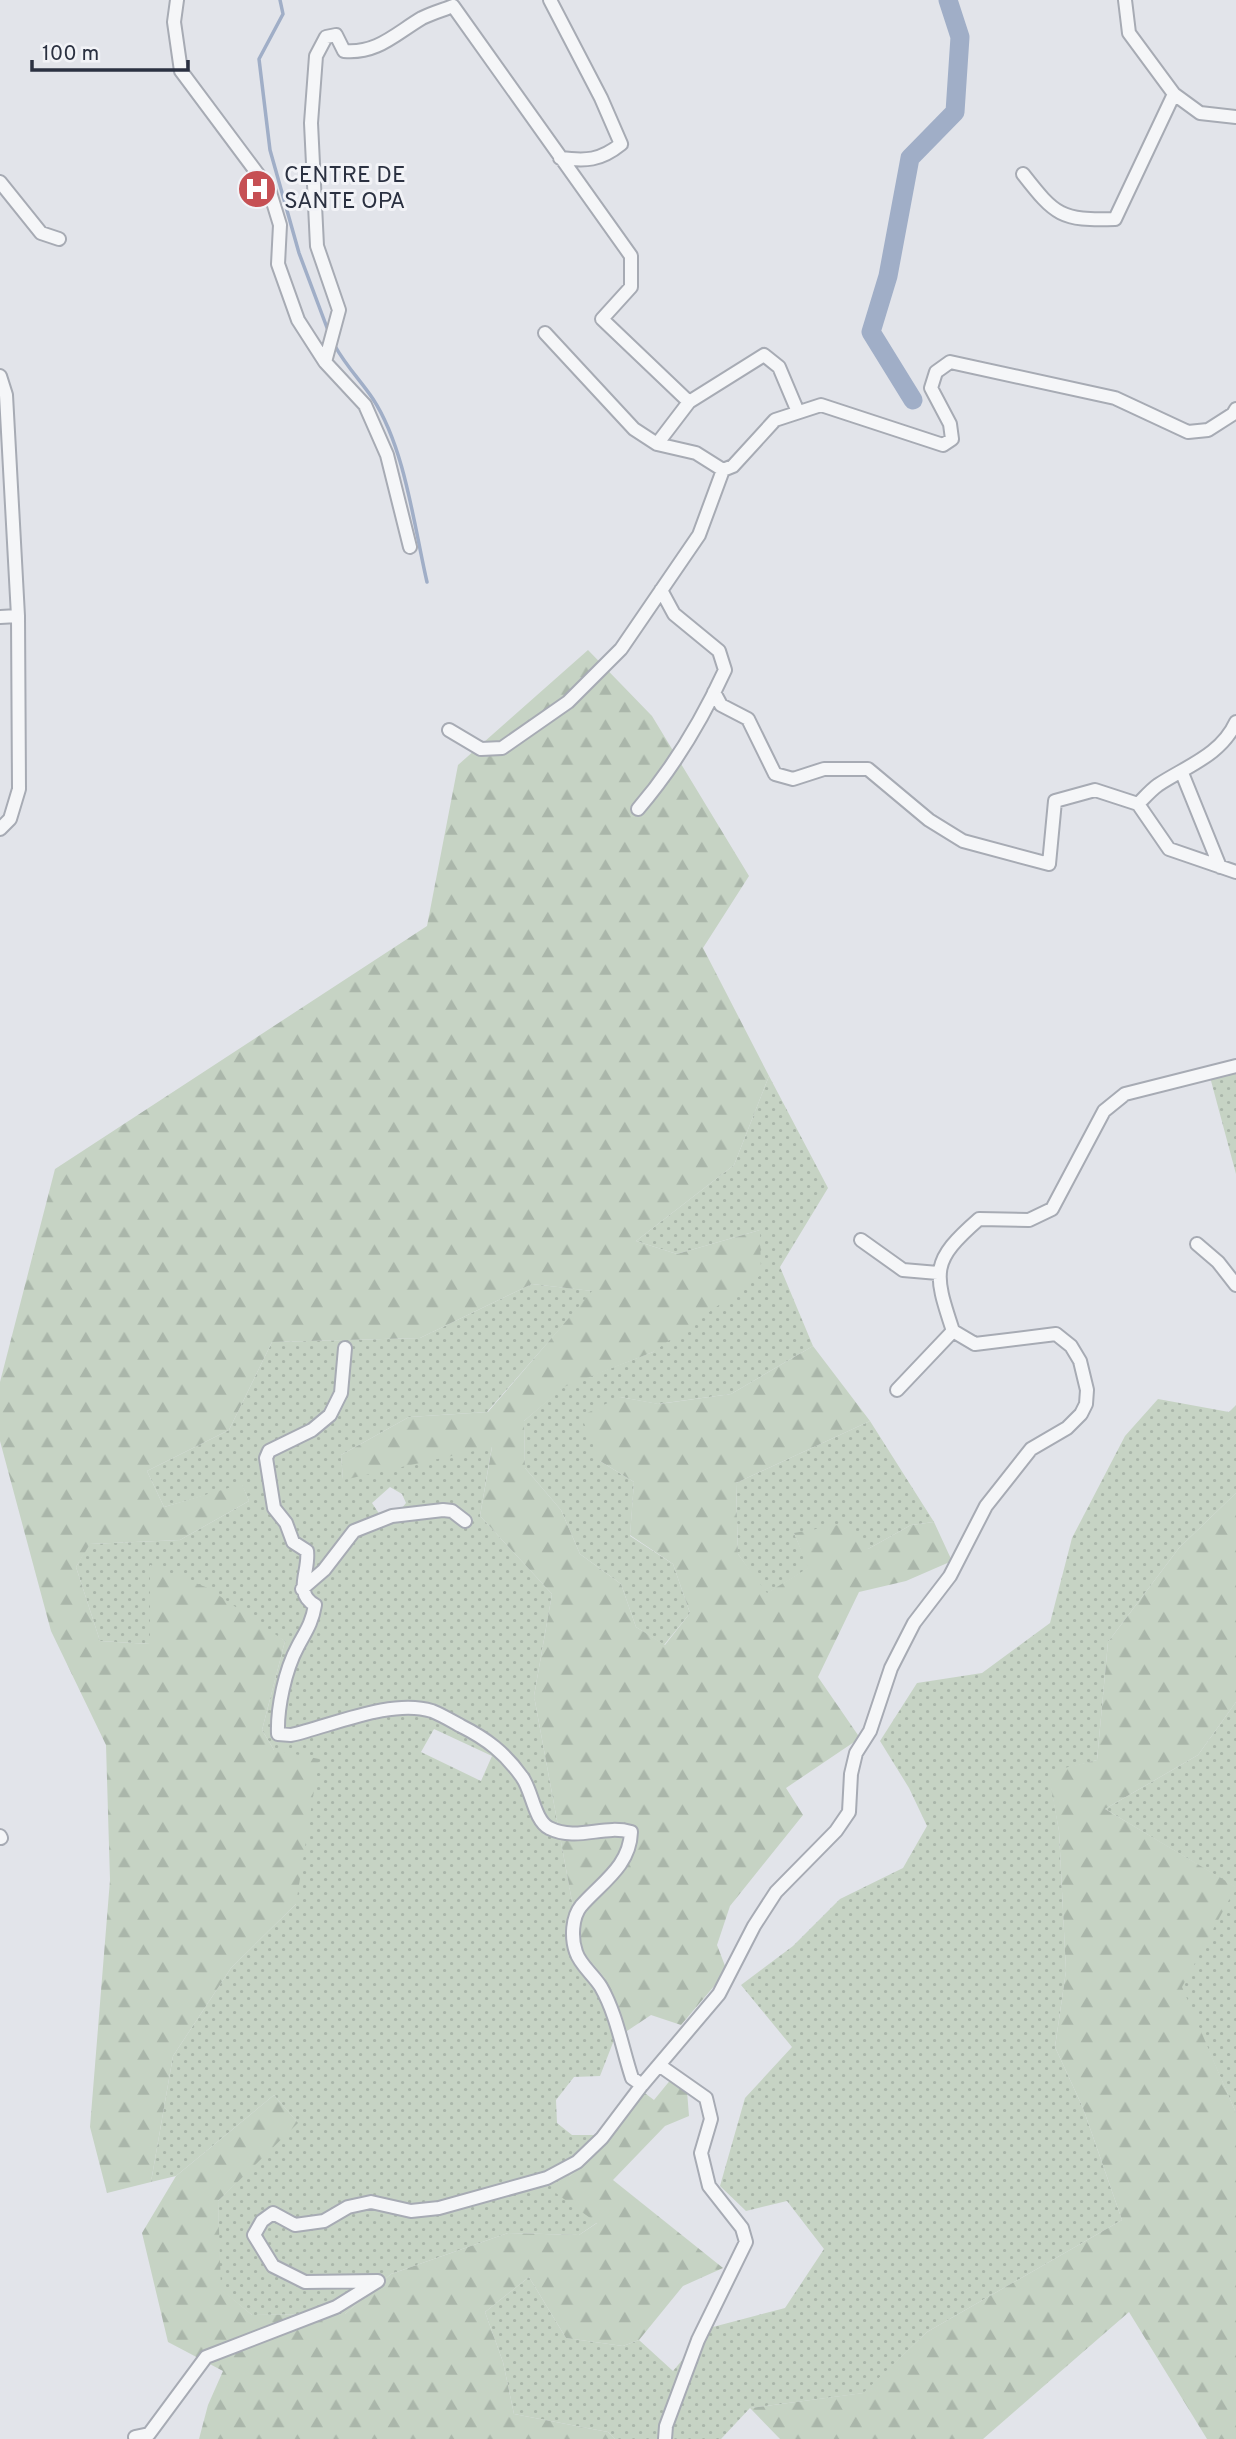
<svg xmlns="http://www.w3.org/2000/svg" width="1236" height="2439" viewBox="0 0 1236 2439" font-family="Overpass,sans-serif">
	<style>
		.grass { fill: url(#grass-dots); fill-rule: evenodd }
		.forest { fill: url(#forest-firs) }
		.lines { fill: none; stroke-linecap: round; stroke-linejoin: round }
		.stream { stroke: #a0aec7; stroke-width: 3.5 }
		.river { stroke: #a0aec7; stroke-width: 19 }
		.minor-casing { stroke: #a7abb4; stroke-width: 16 }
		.minor { stroke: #f5f6f8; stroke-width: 12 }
		.labels { text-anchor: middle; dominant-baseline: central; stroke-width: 6; stroke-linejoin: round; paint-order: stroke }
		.poi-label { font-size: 23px; fill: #2b3141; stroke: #f2f3f7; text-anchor: start }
	</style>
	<defs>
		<pattern id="grass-dots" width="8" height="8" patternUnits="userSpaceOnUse" patternTransform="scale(1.75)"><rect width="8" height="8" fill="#c6d3c4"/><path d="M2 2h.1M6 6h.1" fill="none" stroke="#aab6aa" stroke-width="1.8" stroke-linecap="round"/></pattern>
		<pattern id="forest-firs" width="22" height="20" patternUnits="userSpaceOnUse" patternTransform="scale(1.75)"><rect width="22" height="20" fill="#c6d3c4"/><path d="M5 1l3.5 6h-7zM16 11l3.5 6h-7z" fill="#aab6aa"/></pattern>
	</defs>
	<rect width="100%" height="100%" fill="#e2e4ea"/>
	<path class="grass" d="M1236 1062V1174L1210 1077Z
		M769 1076 828 1188 780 1267 813 1346 731 1394 658 1404 620 1397 600 1461 634 1482 630 1536 673 1564 690 1613 664 1645 636 1627 621 1584 580 1554 561 1510 525 1468 524 1421 564 1386 653 1352 760 1230 677 1254 636 1241 734 1165Z
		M532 1284 593 1291 487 1412 409 1417 341 1455 343 1479 492 1446 480 1516 552 1594 534 1696 581 1950 604 1977 627 2031 614 2040 600 2076 574 2077 556 2100 557 2123 572 2135H599L602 2148 569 2177 598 2222 579 2235 508 2233 391 2274 345 2314 252 2315 220 2289 218 2201 297 2122 274 2095 176 2176 151 2182 173 2056 231 1968 296 1904 274 1750 262 1730 285 1641 150 1565V1644L100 1641 76 1567 89 1544 180 1540 249 1501 242 1485 164 1507 147 1471 229 1430 272 1342 420 1338ZM390 1487 402 1494 406 1503 393 1519 382 1518 372 1503ZM434 1729 492 1756 481 1781 421 1752Z
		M1158 1399 1229 1412 1236 1405V1493L1179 1548 1108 1642 1097 1760 1049 1773 1059 1831 1066 1971 1055 2047 1083 2108 1122 2220 927 2332 864 2393 750 2408 721 2439H615L608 2432 514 2414 503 2362 485 2312 529 2277 566 2338 623 2346 639 2340 673 2371 709 2328 785 2308 824 2249 787 2201 746 2211 720 2186 745 2098 792 2047 741 1985 793 1946 840 1899 903 1868 927 1826 909 1788 880 1741 917 1683 982 1673 1050 1623 1072 1538 1125 1436Z
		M870 1421 934 1522 911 1525 868 1549 794 1533 809 1568 766 1594 738 1554 736 1483Z
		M1236 1702V2113L1181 1987 1235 1887 1105 1809 1198 1755Z"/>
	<path class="forest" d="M588 650 652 716 749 876 703 948 769 1076 734 1165 636 1241 677 1254 760 1230 761 1275 653 1352 564 1387 524 1421 525 1468 561 1510 580 1554 621 1584 636 1627 665 1645 690 1613 673 1564 630 1535 634 1482 600 1461 581 1416 620 1397 659 1404 731 1394 813 1346 870 1421 736 1483 738 1554 767 1593 808 1568 794 1533 849 1523 868 1549 911 1525 934 1522 952 1561 906 1581 859 1592 818 1677 860 1738 786 1788 803 1815 730 1906 717 1945 727 1971 681 2025 651 2015 627 2031 604 1977 581 1950 534 1696 552 1594 480 1516 492 1447 343 1480 341 1455 409 1417 488 1412 592 1291 532 1284 420 1338 272 1342 229 1430 147 1471 164 1507 242 1484 249 1501 180 1540 90 1544 76 1567 100 1641 150 1644V1565L208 1588 285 1641 262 1730 274 1750 319 1759 296 1904 231 1968 173 2056 151 2182 107 2193 90 2127 110 1880 106 1745 51 1631 0 1441V1382L55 1169 427 926 458 765Z
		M1236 1493V1702L1198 1755 1105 1809 1236 1887 1182 1987 1236 2113V2439H1207L1129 2312 983 2439H780L750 2408 863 2393 927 2332 1122 2220 1083 2108 1055 2047 1066 1971 1059 1831 1048 1772 1097 1760 1108 1642 1179 1548Z
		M672 2078 687 2091 689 2116 665 2126 613 2180 723 2268 683 2286 639 2340 623 2346 566 2338 529 2277 485 2312 503 2362 514 2414 608 2432 615 2439H199L208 2405 223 2371 168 2342 142 2233 176 2176 274 2095 298 2123 218 2201 221 2289 252 2315 345 2314 391 2274 508 2233 579 2235 597 2223 553 2191 602 2148 642 2091 654 2100Z"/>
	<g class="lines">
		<path class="stream" d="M280 0 283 14 259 59 270 150 299 253 329 333
			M335 346C346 366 361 381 373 399 405 448 414 526 427 582"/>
		<path class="river" d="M913 400 871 332 888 276 910 158 955 112 960 37 948 0"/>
		<defs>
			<path id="minor" d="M177 0 174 22 181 71 269 189 280 225 278 264 298 320 325 362 365 405 387 455 410 547
				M550 0 601 98 621 144C600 161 586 161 560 158
				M1125 0 1129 33 1174 94 1200 113 1236 117
				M1023 174C1055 215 1061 221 1115 219L1174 94
				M0 182 41 233 59 239
				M545 333 634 429 657 444
				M325 362 339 310 317 246 311 123 316 56 326 37 336 35 344 51C377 54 395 34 422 18 432 13 443 10 453 6L631 256V287L602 319 689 402 657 444 696 453 723 470 733 466 775 420 821 405 943 445 952 439 950 424 931 388 936 372 950 362 1115 398 1188 432 1208 430 1233 414 1236 409
				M0 376 6 395 18 616 19 789 10 819 0 829
				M689 402 764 355 779 367 798 412
				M0 617 18 616
				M714 692 721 705 748 719 775 774 793 779 824 769H868L929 820 963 841 1049 864 1055 801 1095 790 1138 804
				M1236 722C1221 755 1187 766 1158 785 1151 790 1144 798 1138 804L1169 849 1236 872
				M449 730 481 749 502 748 568 702 621 649 699 535 723 470
				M1182 773 1220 867
				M638 809C674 767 702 720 725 670L719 651 674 614 661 590
				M861 1240 903 1270 938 1273
				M1197 1244 1218 1262 1236 1285
				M345 1348 341 1393 330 1415 312 1430 269 1451 266 1458 274 1508 286 1523 293 1542 307 1551C310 1571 293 1593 315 1605 312 1623 306 1631 298 1646 285 1670 277 1708 278 1734L291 1735C331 1726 392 1698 432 1711 442 1715 452 1721 461 1726 487 1739 505 1753 522 1777 532 1790 534 1820 549 1828 578 1842 603 1824 631 1832 630 1866 601 1883 581 1906 572 1917 571 1938 576 1952 580 1965 594 1975 601 1987 617 2015 622 2048 632 2078L642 2085
				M897 1390 953 1331
				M302 1589 324 1570 354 1531 392 1516 443 1510 452 1511 465 1521
				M0 1836 1 1838
				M659 2065 706 2098 711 2119 701 2153 709 2186 742 2228 746 2242 698 2340 666 2426 665 2439
				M135 2437 149 2434 206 2357 336 2307 378 2281 305 2282 273 2266 254 2235 262 2221 273 2213 295 2225 324 2221 348 2207 371 2202 411 2211 439 2208 547 2178 577 2162 602 2138 642 2085 719 1994 754 1926 776 1892 836 1831 849 1812 851 1774 856 1753 870 1731 891 1668 914 1623 950 1576 986 1506 1031 1449 1067 1428 1081 1414 1086 1404 1087 1390 1080 1361 1071 1346 1056 1334 975 1344 953 1331C933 1271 931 1261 979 1219L1029 1220 1052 1209 1104 1111 1125 1094 1236 1066"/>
		</defs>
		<use href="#minor" class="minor-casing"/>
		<use href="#minor" class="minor"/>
	</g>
	<defs>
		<symbol id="hospital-disc" viewBox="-11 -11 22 22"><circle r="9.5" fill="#c65054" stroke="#f2f3f7"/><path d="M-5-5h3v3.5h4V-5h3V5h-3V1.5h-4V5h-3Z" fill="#fff"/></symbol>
	</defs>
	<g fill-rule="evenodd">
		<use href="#hospital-disc" x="235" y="167" width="44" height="44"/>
	</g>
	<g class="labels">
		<g class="poi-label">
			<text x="284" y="176">CENTRE DE<tspan x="284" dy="26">SANTE OPA</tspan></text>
		</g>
	</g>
	<path d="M32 60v10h156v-10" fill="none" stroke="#2b3141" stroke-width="3.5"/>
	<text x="42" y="60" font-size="21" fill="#2b3141" stroke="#f2f3f7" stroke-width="5" paint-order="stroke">100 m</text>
</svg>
